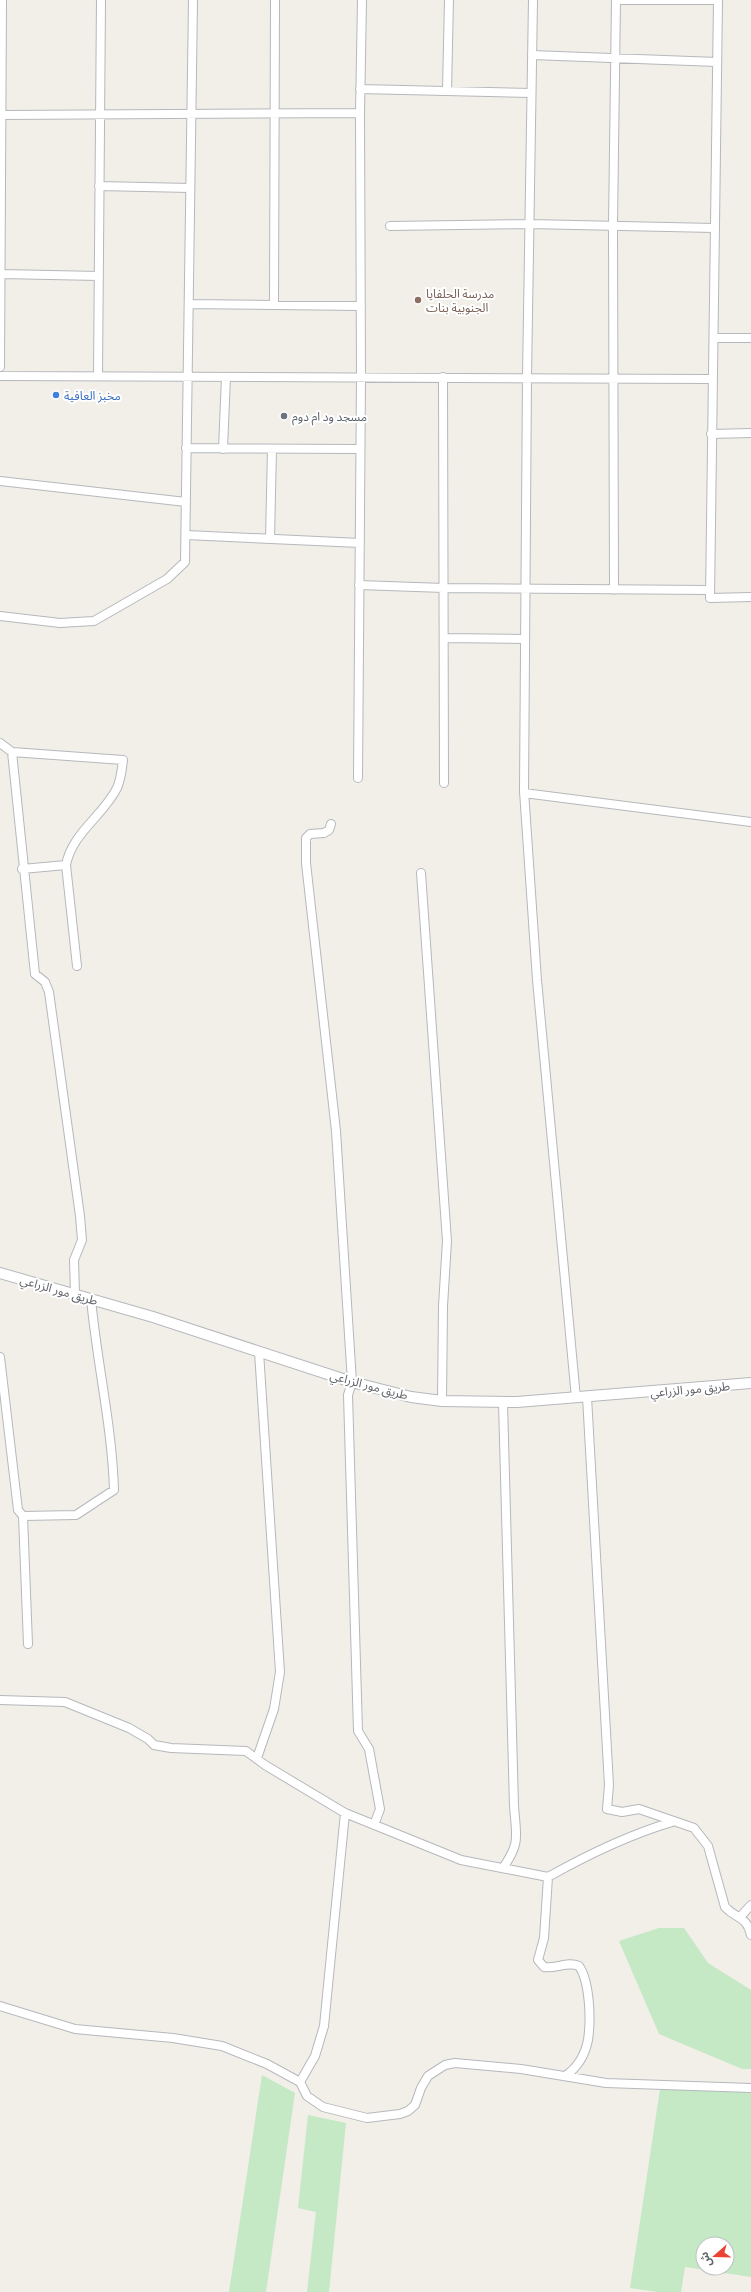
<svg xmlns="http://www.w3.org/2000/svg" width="751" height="2292" viewBox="0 0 751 2292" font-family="'Titillium Web','Noto Sans Arabic',sans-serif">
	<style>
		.green { fill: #c5e8c5; fill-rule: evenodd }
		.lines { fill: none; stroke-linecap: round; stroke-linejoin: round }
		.minor-casing { stroke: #b5b8bc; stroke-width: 10 }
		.tertiary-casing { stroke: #b5b8bc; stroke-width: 12 }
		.minor { stroke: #fff; stroke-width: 8 }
		.tertiary { stroke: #fff; stroke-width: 10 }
		.education-dot { fill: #8d6e63; stroke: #fff; stroke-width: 1.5 }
		.shop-dot { fill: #3f7fe0; stroke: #fff; stroke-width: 1.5 }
		.worship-dot { fill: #6b7280; stroke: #fff; stroke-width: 1.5 }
		.labels { text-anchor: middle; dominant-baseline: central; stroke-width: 4; stroke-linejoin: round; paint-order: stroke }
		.education-label { font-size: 12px; fill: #785e54; stroke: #fff; text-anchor: start }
		.shop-label { font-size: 12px; fill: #366cbe; stroke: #fff; text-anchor: start }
		.worship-label { font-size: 12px; fill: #5b616d; stroke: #fff; text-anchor: start }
		.street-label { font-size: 12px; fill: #5f6368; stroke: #fff }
	</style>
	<rect width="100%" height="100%" fill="#f1efe8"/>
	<path class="green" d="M659 1928H684L708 1963 751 1990V2069H742L659 2034 619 1941Z
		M262 2075 295 2093 266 2292H229Z
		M660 2089 751 2092V2277L685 2267 681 2292H657L630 2288ZM703 2244H727V2268H703Z
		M308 2115 346 2123 329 2292H307L316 2212 298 2208Z"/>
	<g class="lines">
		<defs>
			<path id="minor" d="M533 0 527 377 524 791 537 980 576 1398
				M616 0H718
				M718 0 710 598 751 597
				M532 55 717 62
				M360 89 531 93
				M447 91 449 0
				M1 115 360 113
				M99 186 190 188
				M390 226 529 224 714 228
				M1 274 99 276
				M189 304 361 306
				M274 305 275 0
				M714 338H751
				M0 367 2 0
				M0 376 712 379
				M98 376 101 0
				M443 377 444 783
				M711 434 751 433
				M186 448 360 449
				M223 449 226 377
				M0 481 186 502
				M186 535 360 543
				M270 539 272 449
				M359 585 444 588 710 590
				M614 590 613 225 616 0
				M0 616 60 623 94 621 167 579 185 562 193 0
				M444 638 525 639
				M0 743 12 752 123 760C122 769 121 779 117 788 103 816 72 833 66 865L77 966
				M12 752 35 974 45 982 49 992 80 1216 82 1240 74 1260 75 1294
				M358 778 361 377 360 113 362 0
				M524 793 751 822
				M331 824 329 830 324 833 310 834 306 838V863L336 1131 352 1382 348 1395 358 1731 369 1749 380 1809 374 1825
				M22 869 66 865
				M421 873 447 1241 443 1306 442 1401
				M0 1357 18 1510 23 1516 28 1644
				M587 1397 609 1785 607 1809 622 1812 639 1809 694 1828 708 1846 725 1907C736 1919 746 1915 751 1935
				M503 1403 514 1806C516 1836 521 1842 503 1868
				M23 1516 76 1515 114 1490C112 1426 97 1363 91 1299
				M0 1700 65 1702 129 1728 148 1739 154 1745 171 1748 246 1751 265 1765 345 1813 461 1860 548 1877C589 1854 628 1835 672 1822
				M257 1758 274 1709 280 1672 259 1352
				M548 1877 544 1938 538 1960 544 1967C556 1969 567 1961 579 1966 590 1982 591 2020 588 2040 585 2055 577 2068 565 2076
				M741 1916 751 1905
				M0 2006 75 2029 173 2038 222 2046 267 2064 300 2082 307 2096 323 2107 367 2118 400 2114 408 2111 415 2105 421 2088 428 2076 445 2065 455 2063 521 2069 606 2083 751 2088
				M300 2082 315 2056 324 2026 345 1813"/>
			<path id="tertiary" d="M0 1273 153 1317 352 1382 411 1397 442 1401 517 1402 751 1383"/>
		</defs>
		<use href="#minor" class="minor-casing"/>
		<use href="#tertiary" class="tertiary-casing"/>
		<use href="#minor" class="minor"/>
		<use href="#tertiary" class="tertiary"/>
	</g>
	<circle class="education-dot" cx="418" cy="300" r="4"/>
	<circle class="shop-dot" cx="56" cy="395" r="4"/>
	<circle class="worship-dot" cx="284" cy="416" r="4"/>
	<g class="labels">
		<g class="education-label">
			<text x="426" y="293">مدرسة الحلفايا<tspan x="426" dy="14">الجنوبية بنات</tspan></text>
		</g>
		<g class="shop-label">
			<text x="64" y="395">مخبز العافية</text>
		</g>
		<g class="worship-label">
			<text x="292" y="416">مسجد ود ام دوم</text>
		</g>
		<g class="street-label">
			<text transform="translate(59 1290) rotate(16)">طريق مور الزراعي</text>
			<text transform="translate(369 1385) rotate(15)">طريق مور الزراعي</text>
			<text transform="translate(690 1389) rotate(-5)">طريق مور الزراعي</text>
		</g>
	</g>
	<g transform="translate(715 2256) rotate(250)"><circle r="19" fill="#ffffff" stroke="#bfc1c3"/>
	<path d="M0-3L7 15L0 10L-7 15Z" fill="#ea4335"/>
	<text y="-6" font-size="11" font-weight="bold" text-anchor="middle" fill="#5f6368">ش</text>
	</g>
</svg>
